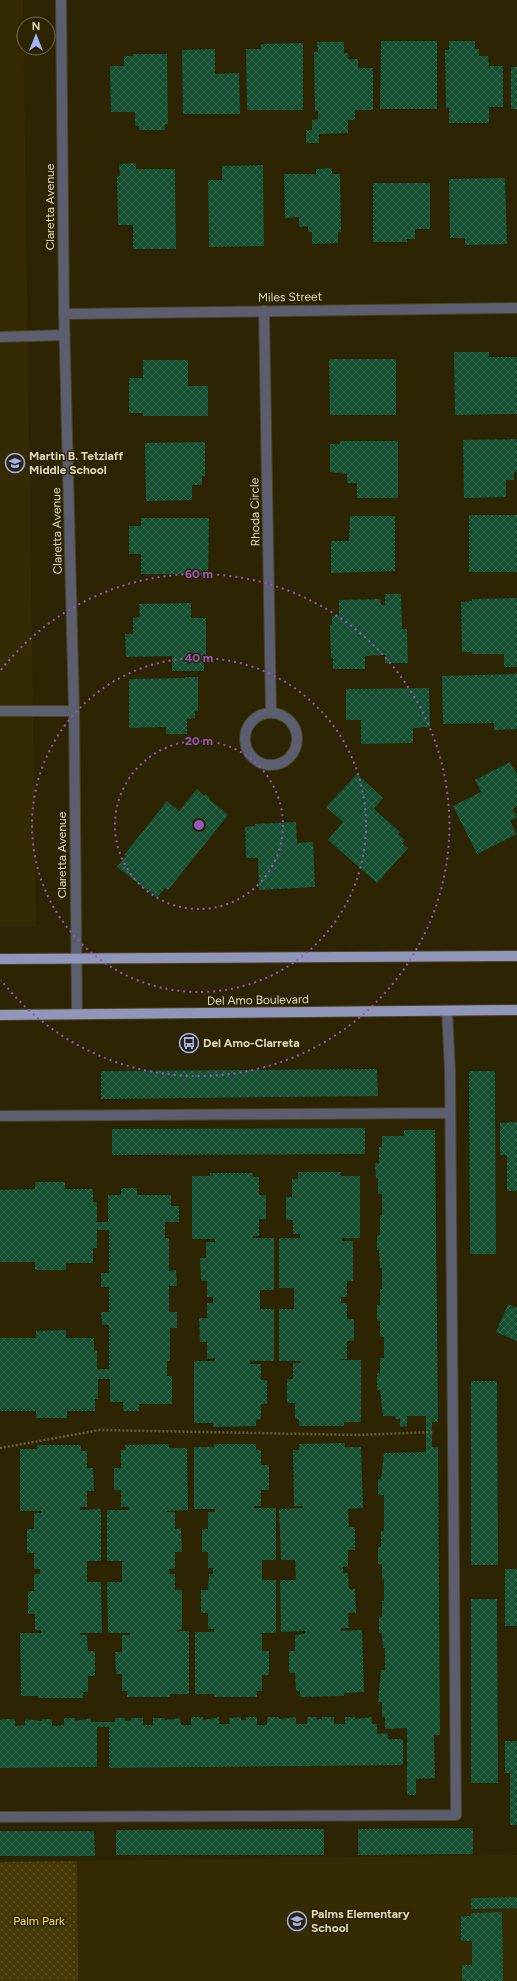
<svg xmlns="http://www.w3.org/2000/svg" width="517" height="1981" viewBox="0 0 517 1981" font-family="Figtree,sans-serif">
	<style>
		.built { fill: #342b02 }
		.grass { fill: url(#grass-dots) }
		.building { fill: url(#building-cross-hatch) }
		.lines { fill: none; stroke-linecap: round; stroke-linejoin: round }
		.minor-casing { stroke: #494122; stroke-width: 12 }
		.major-casing { stroke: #494122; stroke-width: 12 }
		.path { stroke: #655e40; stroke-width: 2.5; stroke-dasharray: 2 2; stroke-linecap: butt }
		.minor { stroke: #5a5e6f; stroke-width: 10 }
		.major { stroke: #8f96ba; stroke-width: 10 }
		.ring { fill: none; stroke: #9457c0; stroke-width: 2; stroke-dasharray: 2 4 }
		.labels { text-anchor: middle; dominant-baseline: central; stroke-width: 3; stroke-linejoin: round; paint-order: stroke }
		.street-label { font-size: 12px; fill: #dfd9c2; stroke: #2c2403 }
		.poi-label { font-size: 12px; font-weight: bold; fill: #dfd9c2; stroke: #2c2403; text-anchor: start }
		.park-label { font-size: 12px; fill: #fbe178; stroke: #2c2403 }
		.centre { fill: #9457c0; stroke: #2c2403; stroke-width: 2 }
		.ring-label { font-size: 12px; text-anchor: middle; font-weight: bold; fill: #9457c0; stroke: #2c2403; stroke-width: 3; stroke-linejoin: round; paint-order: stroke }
	</style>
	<defs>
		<pattern id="grass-dots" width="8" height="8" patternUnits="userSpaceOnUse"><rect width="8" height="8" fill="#453a06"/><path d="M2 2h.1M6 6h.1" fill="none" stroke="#5f5629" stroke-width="1.8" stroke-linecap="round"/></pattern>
		<pattern id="building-cross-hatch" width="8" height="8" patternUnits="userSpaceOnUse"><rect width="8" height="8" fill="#154f31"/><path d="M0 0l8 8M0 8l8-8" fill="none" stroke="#37684d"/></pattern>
	</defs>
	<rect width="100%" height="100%" fill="#2c2403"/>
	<path class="built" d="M0 0H23L36 926H0Z
		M517 1855V1981H78L77 1861Z"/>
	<path class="grass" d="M77 1861 78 1981H0V1862Z"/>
	<path class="building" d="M381 41H437V109H380Z
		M449 41H475V49H479V56H488L489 66H503V107H489V123H449V108H446L445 50H449Z
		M317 42H344V53H348V59H358V68H373V110H355V120H348V133L319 134V143H306V130H312V120L318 119V111H315L314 52H318Z
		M303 43V110H247L246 49H261V44Z
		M215 49V74L239 73 240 114H183L182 50Z
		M133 54H167L168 124H165V130H139V126H135V112H111L110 66H124V56H133Z
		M511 67H517V109H511Z
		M136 163V169H175L176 249H133V225H118L117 176H120L119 164Z
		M263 165 264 246 209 247 208 180H222V166Z
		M332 168V174H340L341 232H338V243L312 244V232H308V226L299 227V217L285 218 284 174H316V169Z
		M505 178 507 244 465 245V238H450L449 179Z
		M373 183H430V229H415V239H407V242H373Z
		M454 352H489V357H517V414L455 415Z
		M329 359H396V415H330Z
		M143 360H188V386H208V416H143V413H129V378H143Z
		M517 439V472H514V480H506V497L464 498 463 440Z
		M340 441H398V498H357V483H347V474L330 472V444H340Z
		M205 442V476H202V485H192V500L146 501 145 443Z
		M469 515H517V572H469Z
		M350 516H395V571L331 573V541H349Z
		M141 518H209L208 574H141V554H129V526H141Z
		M385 594H401L402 629H407L408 663H385V655L365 656V669H333V658H331L330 625H332V616L339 615V600L380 599 381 605H385Z
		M517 598V667H504V654H472V652H462L461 602 472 601V599Z
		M191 603V618H206V660L204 661V671H172V656L126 657 125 634H133V618L140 617 139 604Z
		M515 673H517V729L494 730V723L443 724 442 676 515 674Z
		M185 677H198V711H195V718L187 719V734H166V727L129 728V679L185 678Z
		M429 688 430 727 413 728V743L361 744V720H346V689Z
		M510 762 517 775V806L513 809 517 817 510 821 517 834 477 854 453 806 481 792 475 780Z
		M357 774 383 798 374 809 400 832 398 834 405 840 402 843 408 848 377 883 328 840 343 822 326 807Z
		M197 789 204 796 206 794 210 798 209 799 228 815 168 890 165 888 157 898 117 867 126 856 124 855 167 801 179 811Z
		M296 822 297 843 313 842 315 887 259 890 258 858H246L245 827 255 826V824Z
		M377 1069 378 1096 101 1099V1071Z
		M469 1071H495L496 1254H470Z
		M517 1122V1191H507V1155H500V1123Z
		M365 1128V1154L112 1155V1129Z
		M404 1130H435L438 1422H432V1447H438L440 1735H434L435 1778 416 1779V1795H407V1728L385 1729V1717H382V1702H378L381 1670H385V1648H383L382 1633H379V1617H382V1601H384V1579L382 1580V1564H378V1547H381V1531H384V1495H378V1479H381L384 1453 426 1452V1416H407V1426L400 1427V1419H395V1416H383L380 1390H377V1373H380V1358H384V1337H380V1321H377V1305H380V1289H382V1268H380L379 1250H377V1235H380V1215H382V1194H378V1178L376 1179 375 1163H379V1147H382V1136H404Z
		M298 1172H341V1176H360V1238H342V1241H353V1281H347V1297H341V1303H347V1319H354V1341H347V1359H340V1360H361V1422H344V1426H299V1419H295V1403H287V1379H293V1363H301V1361H279V1309H294V1288H279V1238H300V1234H293V1220H286V1197H292V1179H298Z
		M210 1173H253V1177H259V1195H266V1219H259V1236H253V1238H274V1290H260V1309H274V1361H250V1364H261V1380H267V1404H261V1419L256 1420V1426L213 1427V1423H194V1361H215V1358L207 1359V1342H200L199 1318H207V1303H213V1297H207V1281H201L200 1258H206V1242H215V1239H192V1176H210Z
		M35 1182H65V1189H93V1202H97V1222H108V1195H121V1188H137V1195H171V1206H179V1222H165V1238H169V1271L176 1270 177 1286H169V1312H177V1328H170V1361H167V1376H172V1404H139V1411H123V1402H110V1379H98V1399H95V1411H67V1418H36V1411H0V1338H36V1331L66 1330V1338H94V1351L97 1350V1369H109V1325H102L101 1312H109V1287H101V1273H109V1230H97V1248H93V1263H66V1270H35V1262H0V1190L35 1189Z
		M508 1304 517 1308V1341L496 1332Z
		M471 1381H497L498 1565H471Z
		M345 1443V1447H361L363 1508 348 1509 349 1527H355V1550H348V1566L343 1567V1573H348L349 1589H355L356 1613H348L349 1628H341V1631L362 1630 364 1692 344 1693V1696L300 1697V1691H296L295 1673H289V1651H295V1635L305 1634V1631L281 1632 280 1580H296L295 1560H281L279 1509 303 1508V1506H294L293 1450H299V1444Z
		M169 1444V1448H187L188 1510 167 1511V1512H175V1529L181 1528 182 1552H175V1569H169L170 1574H175V1590H182V1629L175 1631H189V1694H170L171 1697H127V1691H122V1674H116L115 1652H122V1635H130V1633H108L107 1582H122V1561H107V1510H129V1507H121V1490H114V1468H121V1450H126L125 1445Z
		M214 1444H256V1450H261V1465H269V1490H261V1506H254V1508H276V1560H262V1580H276V1633H254H262V1651H269V1675H262V1691H257V1697H214V1694H195V1632H214V1629H208V1613H201V1590H208L209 1574H213V1568H208V1552H202V1529H208V1512H215V1509H194V1447H214Z
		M37 1445H81V1451H87V1468H93L94 1491H87V1507H80V1510L101 1509V1561H87V1582H101L102 1633H80V1635H87L88 1651H95V1676H88V1692H83V1698H38V1696H21L20 1633H41V1630H35V1614H28V1591H34V1574H40V1569H34V1553H27V1529H34V1513H41V1511H20V1449H37Z
		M505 1569H517V1626H505Z
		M471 1599H497L498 1783H471Z
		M191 1717H203V1720L219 1717V1724H230L229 1718 241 1717V1720H246V1717H257V1725H267V1717H279V1719L296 1717V1724H307V1717H317V1719H322V1717H334V1724H345V1717H355V1719L372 1717V1724H377V1734L388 1733V1739H403V1765L109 1768V1727H97V1767L0 1768V1720L3 1719H15V1726L25 1725V1719L42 1721V1719H52V1726L64 1725V1718H75V1721L91 1718V1722H115V1718H125V1721L131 1720V1718H143V1725H153V1718H165V1720L180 1718 181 1725H191Z
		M505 1741H517V1825H510V1773H505Z
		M473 1828V1854L358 1855V1829Z
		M324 1829V1855H116V1830Z
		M0 1831H94L95 1856H0Z
		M517 1897V1908L471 1909V1898Z
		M502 1912 503 1981H462V1965H472V1941H461V1916H471V1913Z"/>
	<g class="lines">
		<defs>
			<path id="minor" d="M61 0 64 314 74 711 77 1014
				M264 311 271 713
				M64 314 517 308
				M0 337 65 335
				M0 711H74
				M245 739a26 26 0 1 1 52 0a26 26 0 1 1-52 0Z
				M0 1116 450 1113
				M0 1817 456 1815 450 1071 447 1011"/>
			<path id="major" d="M0 959 517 956
				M0 1015 517 1010"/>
		</defs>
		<use href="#minor" class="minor-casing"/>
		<use href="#major" class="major-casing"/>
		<path class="path" d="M0 1448 100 1430 357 1435 434 1432"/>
		<use href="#minor" class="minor"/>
		<use href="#major" class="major"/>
	</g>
	<g class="ring">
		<circle cx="199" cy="825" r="84"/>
		<circle cx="199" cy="825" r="167"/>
		<path d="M1 670A251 251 0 1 1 1 980"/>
	</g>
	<defs>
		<symbol id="school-ring" viewBox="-11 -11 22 22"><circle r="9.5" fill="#2c2403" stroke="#a5b1fc" stroke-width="1.5"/><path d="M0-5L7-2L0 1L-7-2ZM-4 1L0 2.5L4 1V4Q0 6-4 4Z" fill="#a5b1fc"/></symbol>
		<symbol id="bus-ring" viewBox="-11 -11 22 22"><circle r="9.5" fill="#2c2403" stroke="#a5b1fc" stroke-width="1.5"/><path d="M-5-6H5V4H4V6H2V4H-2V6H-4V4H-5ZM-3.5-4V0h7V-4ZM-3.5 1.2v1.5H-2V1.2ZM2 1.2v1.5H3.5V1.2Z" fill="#a5b1fc"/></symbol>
	</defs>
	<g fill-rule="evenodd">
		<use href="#school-ring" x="4" y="452" width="22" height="22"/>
		<use href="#bus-ring" x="178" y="1032" width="22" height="22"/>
		<use href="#school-ring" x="286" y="1910" width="22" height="22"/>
	</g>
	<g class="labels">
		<g class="street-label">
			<text transform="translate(50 207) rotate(-90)">Claretta Avenue</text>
			<text transform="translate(290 297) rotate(-1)">Miles Street</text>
			<text transform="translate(255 512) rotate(-91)">Rhoda Circle</text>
			<text transform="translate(57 531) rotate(-91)">Claretta Avenue</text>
			<text transform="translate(62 855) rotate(-90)">Claretta Avenue</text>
			<text transform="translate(258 1000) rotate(-1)">Del Amo Boulevard</text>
		</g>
		<g class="poi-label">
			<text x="29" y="456">Martin B. Tetzlaff<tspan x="29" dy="14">Middle School</tspan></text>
			<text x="203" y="1043">Del Amo-Clarreta</text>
			<text x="311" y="1914">Palms Elementary<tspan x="311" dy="14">School</tspan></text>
		</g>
		<g class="park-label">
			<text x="39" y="1921">Palm Park</text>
		</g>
	</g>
	<circle cx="199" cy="825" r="6" class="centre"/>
	<g class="ring-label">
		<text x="199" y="578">60 m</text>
		<text x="199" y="662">40 m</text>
		<text x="199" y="745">20 m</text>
	</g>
	<g transform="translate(36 36)"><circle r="19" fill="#2c2403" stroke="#746c4f"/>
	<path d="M0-3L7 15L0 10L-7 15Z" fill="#a5b1fc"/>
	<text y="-6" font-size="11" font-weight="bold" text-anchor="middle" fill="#dfd9c2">N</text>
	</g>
</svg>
